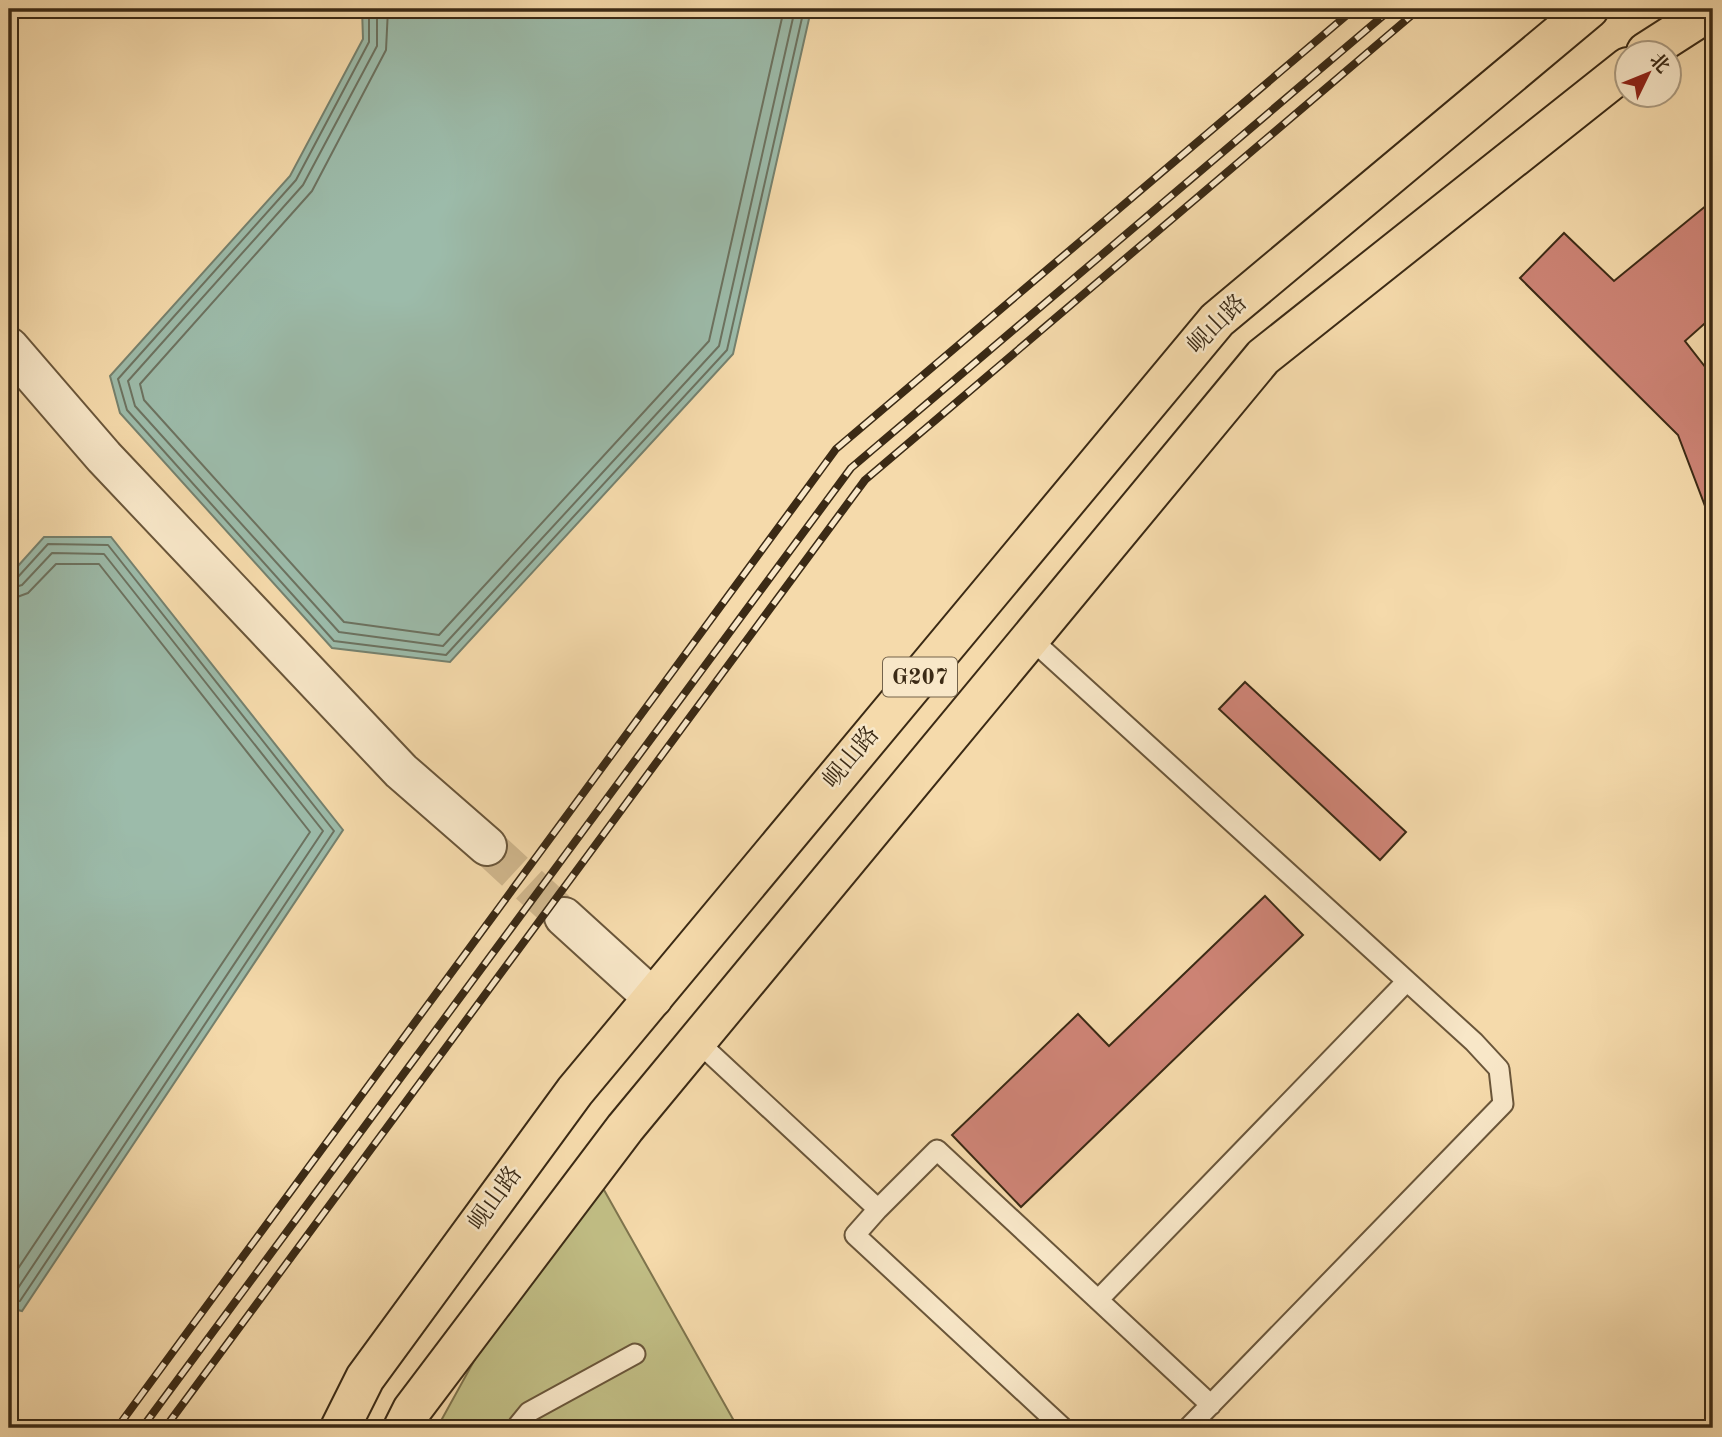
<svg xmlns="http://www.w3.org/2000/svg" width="1722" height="1437" viewBox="0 0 1722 1437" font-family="'Old Standard TT','Noto Serif SC',serif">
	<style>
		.green { fill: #c1be85; stroke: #7e744d; stroke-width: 2 }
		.water { fill: #9cbbaa; stroke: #75816e; stroke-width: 2 }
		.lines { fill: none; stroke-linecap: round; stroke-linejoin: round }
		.shore { stroke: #6c7260; stroke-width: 2 }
		.building { fill: #ce8476; stroke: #3b2a15; stroke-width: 2 }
		.minor-tunnel { stroke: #d0b78d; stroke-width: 38; stroke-dasharray: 38 19; stroke-linecap: butt }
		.service-casing { stroke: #6a563a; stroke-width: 23 }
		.minor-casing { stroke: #6a563a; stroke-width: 42 }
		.trunk-casing { stroke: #3b2a15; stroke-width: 42 }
		.service { stroke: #f8e7c8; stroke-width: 19 }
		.minor { stroke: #f8e7c8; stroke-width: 38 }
		.trunk { stroke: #f5daab; stroke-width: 38 }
		.rail-casing { stroke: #3b2a15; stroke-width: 8 }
		.rail { stroke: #f8e7c8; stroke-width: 5; stroke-dasharray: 16; stroke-linecap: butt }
		.labels { text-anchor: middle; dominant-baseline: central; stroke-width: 5; stroke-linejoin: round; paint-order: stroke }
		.shield { fill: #f8e7c8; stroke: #74634b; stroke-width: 2 }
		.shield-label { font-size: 23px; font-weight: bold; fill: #3b2a15 }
		.street-label { font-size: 24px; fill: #3b2a15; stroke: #f8e7c8 }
	</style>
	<rect width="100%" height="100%" fill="#f5daab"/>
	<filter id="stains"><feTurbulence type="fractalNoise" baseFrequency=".00286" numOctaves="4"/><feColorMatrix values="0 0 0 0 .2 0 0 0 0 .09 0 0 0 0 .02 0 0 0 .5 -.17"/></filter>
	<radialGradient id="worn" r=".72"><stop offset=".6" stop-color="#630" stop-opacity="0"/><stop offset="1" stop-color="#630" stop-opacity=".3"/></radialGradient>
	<path class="green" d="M586 1158 738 1428H437Z"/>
	<path class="water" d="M362 9 811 10 733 354 450 662 332 648 120 413 110 376 290 176 363 39Z
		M44 537H111L343 830 22 1311 9 1308V576Z"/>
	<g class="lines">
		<path class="shore" d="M369 9V42L296 180 118 379 127 410 334 641 446 655 727 350 804 9
			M377 9V46L303 185 128 381 135 406 339 632 443 646 719 346 795 9
			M388 9 386 50 312 191 140 384 144 400 344 622 439 635 709 341 784 9
			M9 580 17 578 48 544 108 545 334 831 20 1301 9 1302
			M9 589 22 585 52 553 104 554 323 831 16 1291 9 1293
			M9 600 28 593 56 564H99L310 832 9 1282"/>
	</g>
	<path class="building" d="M1713 200V316L1685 341 1713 377V527L1678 435 1520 278 1564 233 1614 281Z
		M1245 682 1406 832 1380 860 1219 709Z
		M1265 896 1303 935 1021 1207 952 1135 1078 1014 1109 1046Z"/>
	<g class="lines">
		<path class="minor-tunnel" d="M487 846 564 917"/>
		<defs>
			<path id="service" d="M1030 638 1474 1042 1499 1069 1503 1104 1188 1428
				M697 1041 878 1209 855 1235 1063 1428
				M878 1209 937 1150 1211 1405
				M1098 1300 1407 981
				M516 1428 529 1412 635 1354"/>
			<path id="minor" d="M9 347 104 457 401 771 487 846
				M564 917 653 998"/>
			<path id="trunk" d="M1646 52 1713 9
				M340 1428 365 1378 575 1091 1217 320 1589 9
				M403 1428 412 1410 625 1128 1263 357 1628 67"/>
		</defs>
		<use href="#service" class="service-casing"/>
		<use href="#minor" class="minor-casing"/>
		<use href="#trunk" class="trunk-casing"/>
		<use href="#service" class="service"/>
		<use href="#minor" class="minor"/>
		<use href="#trunk" class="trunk"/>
		<defs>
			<path id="rail" d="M117 1428 836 449 1354 9
				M142 1428 851 468 1391 9
				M165 1428 865 480 1419 9"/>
		</defs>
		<use href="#rail" class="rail-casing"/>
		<use href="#rail" class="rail"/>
	</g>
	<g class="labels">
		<rect class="shield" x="883" y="657.5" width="74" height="39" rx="5"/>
		<g class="shield-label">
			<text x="920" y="677">G207</text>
		</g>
		<g class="street-label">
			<text transform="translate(1218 325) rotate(-45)">岘山路</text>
			<text transform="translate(852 758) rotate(-50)">岘山路</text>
			<text transform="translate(496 1199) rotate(-54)">岘山路</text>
		</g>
	</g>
	<rect width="1722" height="1437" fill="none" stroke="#f5daab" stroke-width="35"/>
	<rect x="10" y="10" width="1701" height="1416" fill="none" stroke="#3b2a15" stroke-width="3.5"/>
	<rect x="18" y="18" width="1687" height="1402" fill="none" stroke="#3b2a15" stroke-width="2"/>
	<g transform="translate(1648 74) rotate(47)"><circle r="33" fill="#f8e7c8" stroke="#ac9b80" stroke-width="2"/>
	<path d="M0-5L12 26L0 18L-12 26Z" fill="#8f2418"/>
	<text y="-10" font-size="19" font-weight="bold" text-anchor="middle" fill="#3b2a15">北</text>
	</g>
	<rect width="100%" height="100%" filter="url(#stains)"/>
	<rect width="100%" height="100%" fill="url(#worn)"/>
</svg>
